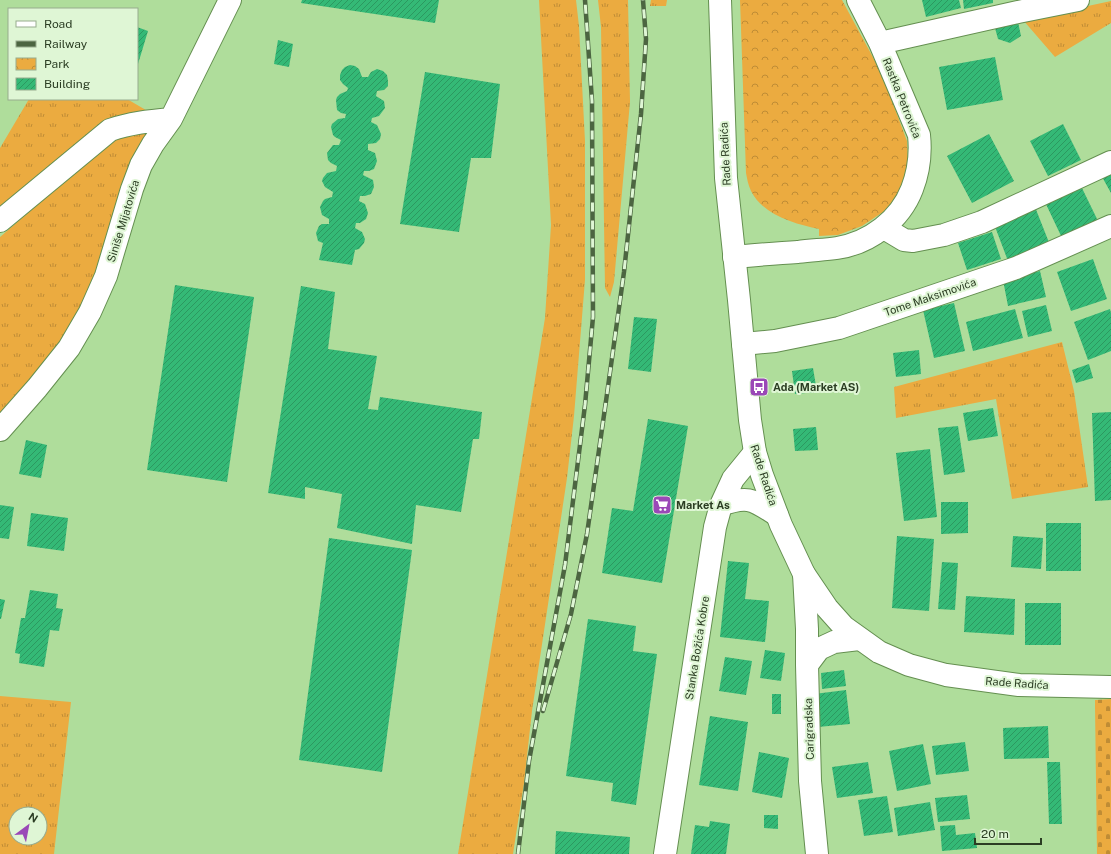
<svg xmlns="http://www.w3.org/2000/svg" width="1111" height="854" viewBox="0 0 1111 854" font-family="'Public Sans',sans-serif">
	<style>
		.grass { fill: url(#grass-tufts); fill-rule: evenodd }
		.cemetery { fill: url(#cemetery-stones) }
		.park { fill: url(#park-crowns) }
		.building { fill: url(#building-hatch) }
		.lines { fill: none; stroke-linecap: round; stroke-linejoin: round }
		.minor-casing { stroke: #648f50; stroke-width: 24 }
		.major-casing { stroke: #648f50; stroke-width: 24 }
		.minor { stroke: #fff; stroke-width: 22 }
		.major { stroke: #fff; stroke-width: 22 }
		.rail-casing { stroke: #4c6541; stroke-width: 4.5 }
		.rail { stroke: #dff6d5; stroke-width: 3; stroke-dasharray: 9; stroke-linecap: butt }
		.labels { text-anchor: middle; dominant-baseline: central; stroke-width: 4; stroke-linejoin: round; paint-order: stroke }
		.street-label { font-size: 11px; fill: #2b3d23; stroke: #dff6d5 }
		.poi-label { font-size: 11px; font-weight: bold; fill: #2b3d23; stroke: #dff6d5; text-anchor: start }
	</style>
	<defs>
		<pattern id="grass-tufts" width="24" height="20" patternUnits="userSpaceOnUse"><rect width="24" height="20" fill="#ebab40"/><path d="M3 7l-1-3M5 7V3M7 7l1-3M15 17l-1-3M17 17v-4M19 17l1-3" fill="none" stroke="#bf8c35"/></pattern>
		<pattern id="cemetery-stones" width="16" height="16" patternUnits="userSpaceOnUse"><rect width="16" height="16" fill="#ebab40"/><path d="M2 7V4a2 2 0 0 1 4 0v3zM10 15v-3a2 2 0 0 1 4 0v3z" fill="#bf8c35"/></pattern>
		<pattern id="park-crowns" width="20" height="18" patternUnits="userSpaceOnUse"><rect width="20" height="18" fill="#ebab40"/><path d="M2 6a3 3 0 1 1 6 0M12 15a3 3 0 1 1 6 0" fill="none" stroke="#bf8c35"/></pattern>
		<pattern id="building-hatch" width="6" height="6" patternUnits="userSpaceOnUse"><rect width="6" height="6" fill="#34b976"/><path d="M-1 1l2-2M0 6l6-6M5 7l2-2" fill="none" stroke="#2c9860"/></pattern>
	</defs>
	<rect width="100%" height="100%" fill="#afdd9b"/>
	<path class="grass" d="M539 0H576L579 26 585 141V280L574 416 567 478 532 711 524 783 513 854H458L545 318 551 225Z
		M598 0H628L630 102 614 282 610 297 605 288 601 27Z
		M651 0H667L666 6H650Z
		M1111 1V23L1055 57 1023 20Z
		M29 99H127L151 113 0 211V148Z
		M152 129 95 281 67 336 0 416V237L109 143 124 132Z
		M1062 342 1074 391 1088 487 1012 499 996 399 896 418 894 387Z
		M0 696 71 702 54 854H0ZM16 814H40V838H16Z"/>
	<path class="cemetery" d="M1111 699V854H1097L1095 706V700Z"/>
	<path class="park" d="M740 0H842L882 74 907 141 908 160 904 181 897 198 883 212 862 226 838 235 819 236V229C795 224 763 215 751 191 748 185 747 178 746 173Z"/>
	<path class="building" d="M302 0H439L435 23 301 3Z
		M922 0H959L961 8 926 17Z
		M963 0H993V3L964 9Z
		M1018 22 1021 36 1010 43 998 39 995 28Z
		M137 27 148 31 138 64 137 63Z
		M278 40 293 44 289 67 274 64Z
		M995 57 1003 100 947 110 939 67Z
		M350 65 355 66 359 69 362 77H368L371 72 377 69 383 71 387 75 388 81V86L384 90 377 91 376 96 384 101 385 108 379 116 372 118 371 122 377 125 381 134 380 139 376 143 368 144V150L375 153 377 161 374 169 369 171H364L363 175 373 180 374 187 371 194 365 196H360L359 201 365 204 368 213 366 219 360 223H356L355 228 362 232 365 239 364 243 359 249 355 250 352 265 319 260 323 243 318 241 316 233 319 226 322 224H329V219L322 215 320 207 323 201 325 199 332 197 333 192 325 187 322 181 323 178 327 173 336 171 337 166 331 163 328 160 327 153 333 145H339L341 140 335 137 333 135 331 127 332 124 338 119 345 118 346 114 341 113 337 110 336 100 337 97 340 94 347 91 348 88 343 84 340 80V75L342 70 345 67Z
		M425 72 500 84 491 158H471L459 232 400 224Z
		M1063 124 1081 160 1048 176 1030 141Z
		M989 134 1014 181 972 203 947 156Z
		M1111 170V193L1101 175Z
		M1081 186 1098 221 1062 238 1045 202Z
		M1035 207 1050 245 1008 261 994 224Z
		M992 232 1001 259 967 270 958 243Z
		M1093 259 1107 299 1071 311 1057 272Z
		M1040 271 1046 297 1008 306 1003 280Z
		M175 285 254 297 227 482 147 470Z
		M301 286 335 292 328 349 377 356 368 409 378 410 380 397 482 412 479 439H473L461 512 416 505 412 544 337 528 342 494 305 487V499L268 493Z
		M954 303 965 351 934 358 923 310Z
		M1046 305 1052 331 1028 337 1022 311Z
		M1015 309 1023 338 973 351 966 322Z
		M1110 309 1111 313V351L1088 360 1074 322Z
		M634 317 657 319 651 372 628 369Z
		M919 350 921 374 896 377 893 353Z
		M1089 364 1093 378 1076 383 1072 370Z
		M813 368 817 392 795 394 792 371Z
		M993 408 998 436 968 441 963 413Z
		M1111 412V500L1095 501 1092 413Z
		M648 419 688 426 662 583 602 573 612 508 633 511Z
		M958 426 965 472 944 475 938 428Z
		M816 427 818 450 795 451 793 429Z
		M26 440 47 445 41 478 19 474Z
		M930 449 937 517 904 521 896 453Z
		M941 502H968V533L941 534Z
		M0 505 14 507 9 539 0 538Z
		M31 513 68 518 64 551 27 546Z
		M1046 523H1081V571H1046Z
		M897 536 934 539 929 611 892 608Z
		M1013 536 1043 538 1041 569 1011 567Z
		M329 538 412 550 382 772 299 760Z
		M728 561 749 563 745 599 769 601 765 642 720 637Z
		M942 562 958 563 955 610 938 609Z
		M30 590 58 594 56 608 63 609 59 631 50 630 44 667 19 663 20 654 15 653 21 618H25Z
		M966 596 1015 599 1014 635 964 632Z
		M0 599 5 600 1 619H0Z
		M1025 603H1061V645H1025Z
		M588 619 636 626 633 651 657 654 636 805 611 801 613 783 566 776Z
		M765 650 785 653 781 681 760 678Z
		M725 657 752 661 746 695 719 691Z
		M844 670 846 686 822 689 821 673Z
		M846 690 850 724 818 727 814 694Z
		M772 694H781V714H772Z
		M710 716 748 722 738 791 699 785Z
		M1048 726 1049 758 1004 759 1003 728Z
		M965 742 969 771 936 775 932 746Z
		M923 744 931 784 897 791 889 751Z
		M759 752 789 758 782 798 752 792Z
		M868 762 873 793 837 798 832 767Z
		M1047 762H1060L1062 824H1049Z
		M967 795 970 819 938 822 935 798Z
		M887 796 893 832 864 836 858 800Z
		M930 802 935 830 898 836 894 808Z
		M764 815H778V829L764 828Z
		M710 821 730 824 726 854H691L695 825 709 827Z
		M955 825 956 835 975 833 977 848 942 851 940 826Z
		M556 831 630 837 629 854H555Z"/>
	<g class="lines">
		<defs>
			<path id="minor" d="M880 43 1018 12 1078 0
				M0 221 110 130C130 123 150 121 171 119
				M884 228 904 240 913 241 944 235 982 222 1111 162
				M734 257C756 255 777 253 798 252 811 250 824 250 837 248 870 243 900 220 912 189 919 171 921 154 919 135L880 43 858 0
				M743 344 775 341 839 328 1016 268 1111 226
				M0 430 37 388 69 348 90 312 106 276 132 189 141 165 153 144 171 119 230 0
				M721 505C749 495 753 500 777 515
				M804 574 807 629V665
				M665 854 715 527 721 505 733 479 755 452
				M817 854 810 781 807 665 819 649 834 642 859 639"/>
			<path id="major" d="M720 0 726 178 739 300 750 420 755 452 762 475 781 525 804 574 827 608 844 627 879 652 909 665 946 675 1019 685 1111 687"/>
		</defs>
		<use href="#minor" class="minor-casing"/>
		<use href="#major" class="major-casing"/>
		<use href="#minor" class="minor"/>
		<use href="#major" class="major"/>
		<defs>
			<path id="rail" d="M543 711 571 614 587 534 607 394 624 272 641 114 646 39 643 0
				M518 854 529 761 565 565 585 405 593 317 592 101 585 0"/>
		</defs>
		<use href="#rail" class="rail-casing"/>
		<use href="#rail" class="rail"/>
	</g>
	<defs>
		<symbol id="bus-square" viewBox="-11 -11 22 22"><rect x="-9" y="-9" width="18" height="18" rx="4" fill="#9a48b7" stroke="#dff6d5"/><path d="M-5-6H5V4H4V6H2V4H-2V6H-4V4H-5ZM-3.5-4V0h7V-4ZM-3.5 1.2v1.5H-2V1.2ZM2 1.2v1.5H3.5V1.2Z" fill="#fff"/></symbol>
		<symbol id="supermarket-square" viewBox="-11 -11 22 22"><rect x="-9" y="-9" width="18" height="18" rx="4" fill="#9a48b7" stroke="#dff6d5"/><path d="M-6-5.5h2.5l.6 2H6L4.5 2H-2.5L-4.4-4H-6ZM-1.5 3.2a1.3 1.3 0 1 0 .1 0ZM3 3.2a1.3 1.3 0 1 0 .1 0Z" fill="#fff"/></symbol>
	</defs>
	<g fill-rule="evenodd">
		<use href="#bus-square" x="748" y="376" width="22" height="22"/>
		<use href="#supermarket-square" x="651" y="494" width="22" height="22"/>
	</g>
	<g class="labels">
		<g class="street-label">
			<text transform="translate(902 98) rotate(68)">Rastka Petrovića</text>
			<text transform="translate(725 154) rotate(-93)">Rade Radića</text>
			<text transform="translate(123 221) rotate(-73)">Siniše Mijatovića</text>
			<text transform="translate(930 297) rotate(-19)">Tome Maksimovića</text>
			<text transform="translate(764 475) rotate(72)">Rade Radića</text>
			<text transform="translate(697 648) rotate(-81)">Stanka Božića Kobre</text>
			<text transform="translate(1017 683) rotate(4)">Rade Radića</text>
			<text transform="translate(809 729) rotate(-92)">Carigradska</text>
		</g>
		<g class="poi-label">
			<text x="773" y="387">Ada (Market AS)</text>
			<text x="676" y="505">Market As</text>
		</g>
	</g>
	<rect x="8" y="8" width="130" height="92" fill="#dff6d5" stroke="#97ac8e"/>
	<rect x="16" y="21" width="20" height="6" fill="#ffffff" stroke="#97ac8e"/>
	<text x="44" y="28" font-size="12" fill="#2b3d23">Road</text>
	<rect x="16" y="41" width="20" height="6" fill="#4c6541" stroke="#97ac8e"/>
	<text x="44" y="48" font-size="12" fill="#2b3d23">Railway</text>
	<rect x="16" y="58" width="20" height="12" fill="url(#park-crowns)" stroke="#97ac8e"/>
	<text x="44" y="68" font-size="12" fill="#2b3d23">Park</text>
	<rect x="16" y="78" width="20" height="12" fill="url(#building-hatch)" stroke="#97ac8e"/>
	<text x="44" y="88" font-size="12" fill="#2b3d23">Building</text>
	<g transform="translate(28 826) rotate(32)"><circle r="19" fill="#dff6d5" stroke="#97ac8e"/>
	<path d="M0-3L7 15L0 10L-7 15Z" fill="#9a48b7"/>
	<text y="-6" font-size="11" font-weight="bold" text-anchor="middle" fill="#2b3d23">N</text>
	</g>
	<path d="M975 838v6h66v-6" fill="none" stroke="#2b3d23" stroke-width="2"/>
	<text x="981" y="838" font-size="12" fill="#2b3d23" stroke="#dff6d5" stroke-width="3" paint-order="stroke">20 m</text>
</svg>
